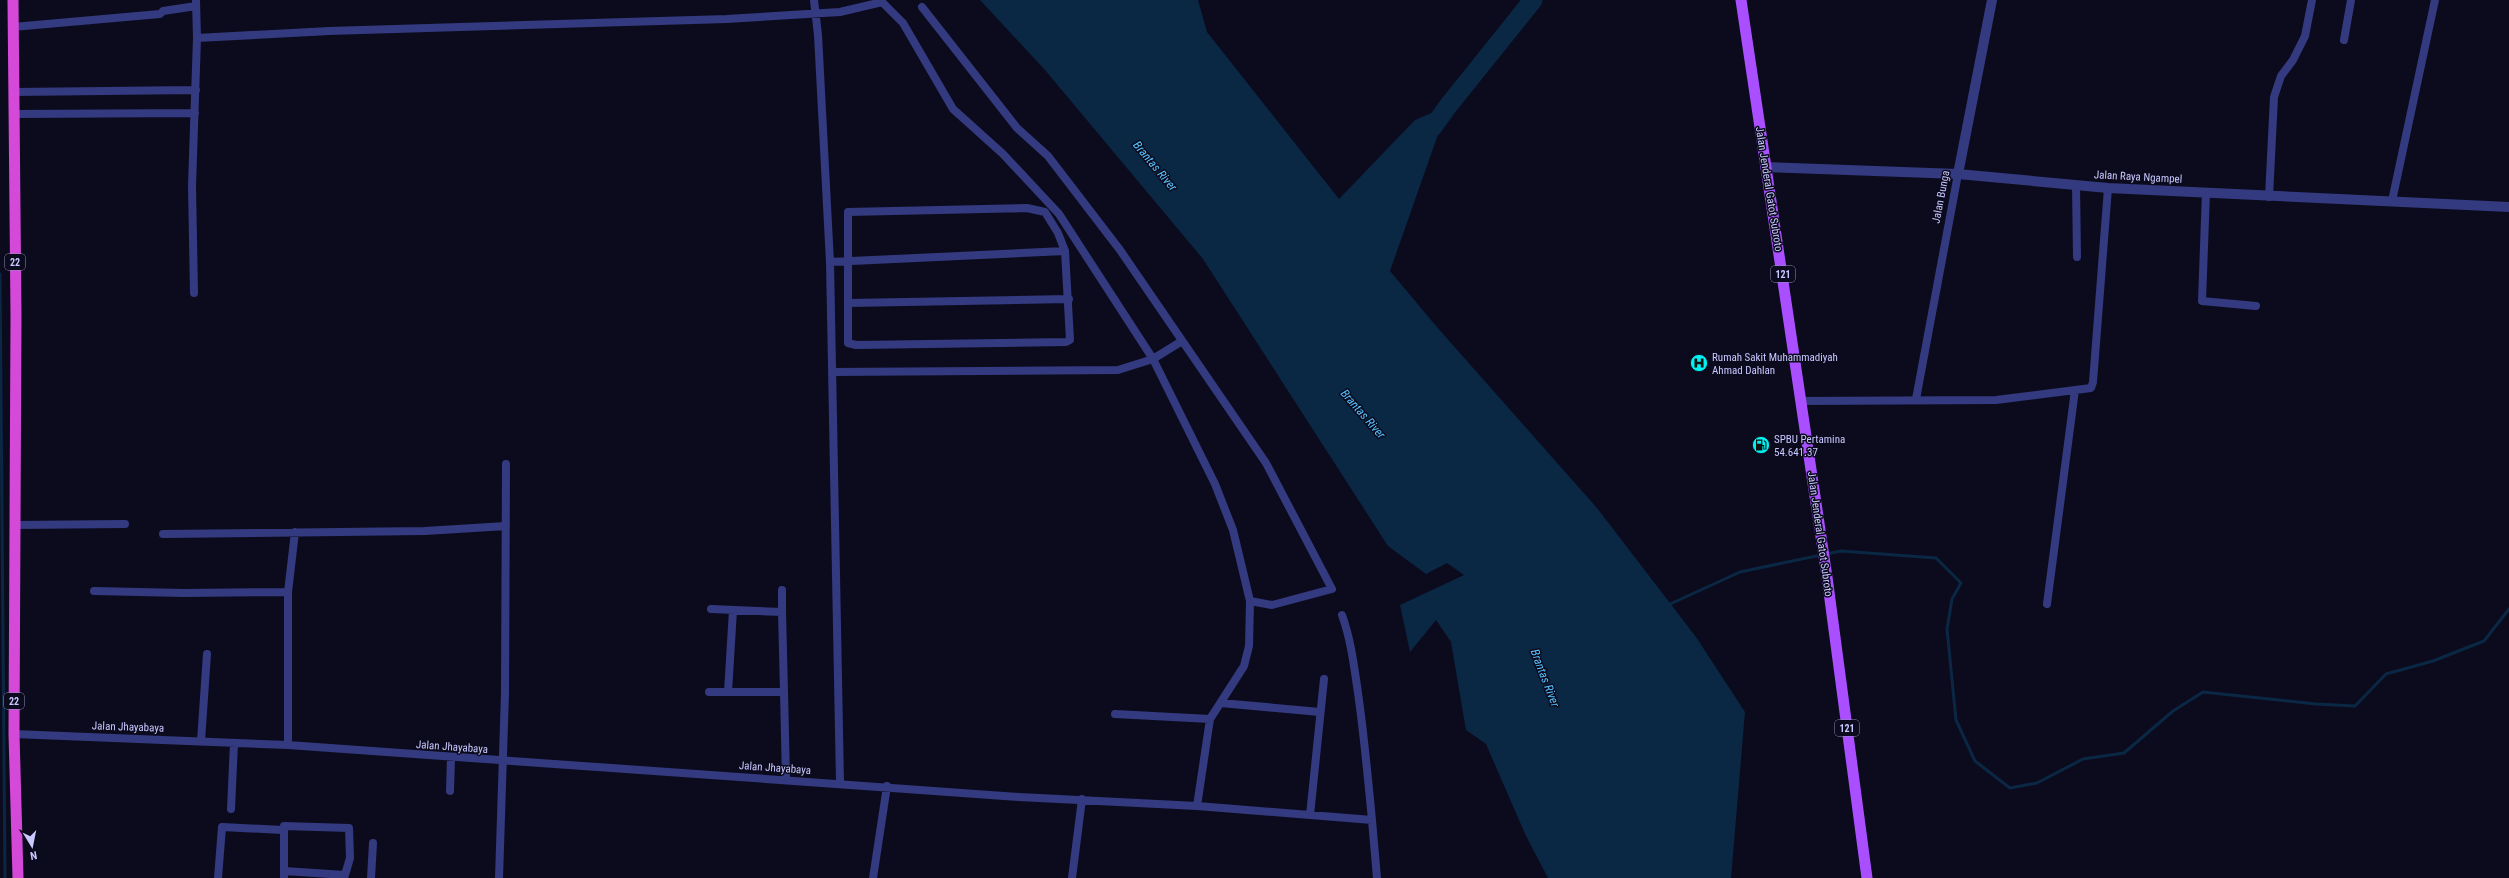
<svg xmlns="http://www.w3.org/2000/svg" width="2509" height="878" viewBox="0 0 2509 878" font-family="'Roboto Condensed',sans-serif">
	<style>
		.water { fill: #0a2744 }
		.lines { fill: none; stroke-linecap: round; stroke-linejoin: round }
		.stream { stroke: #0a2744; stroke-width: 3 }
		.river { stroke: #0a2744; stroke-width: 19 }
		.minor { stroke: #343a7f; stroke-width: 8 }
		.tertiary { stroke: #343a7f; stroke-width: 10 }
		.primary { stroke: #aa4fff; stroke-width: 11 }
		.trunk { stroke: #d449d8; stroke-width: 11 }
		.labels { text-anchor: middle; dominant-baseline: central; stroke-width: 3; stroke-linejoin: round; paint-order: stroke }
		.shield { fill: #0c0b1e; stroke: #908fbc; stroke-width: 1 }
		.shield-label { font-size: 10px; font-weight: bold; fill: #c9c8ff }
		.street-label { font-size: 11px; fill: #c9c8ff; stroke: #0c0b1e }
		.poi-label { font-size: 11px; fill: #c9c8ff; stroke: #0c0b1e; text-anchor: start }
		.water-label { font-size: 12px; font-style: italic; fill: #56c4ff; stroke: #0c0b1e }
	</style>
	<rect width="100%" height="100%" fill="#0c0b1e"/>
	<path class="water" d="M980 0H1198L1207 32 1339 199 1415 120 1448 106 1390 271 1436 326 1597 508 1696 637 1745 712 1731 878H1548L1526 836 1486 744 1466 730 1451 642 1436 620 1410 652 1400 605 1464 575 1447 563 1426 574 1388 546 1203 259 1045 70Z"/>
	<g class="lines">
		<path class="stream" d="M0 274 5 878
			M1826 554 1841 551 1936 558 1961 583 1952 599 1947 629 1956 720 1975 761 2010 788 2037 783 2083 759 2124 753 2173 711 2203 692 2316 704 2355 706 2386 674 2433 661 2484 641 2509 609
			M1668 605 1740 572 1821 555"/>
		<path class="river" d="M1433 127 1448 106 1533 0"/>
		<path class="minor" d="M814 0 818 35 830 262 840 783
			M922 7 1017 128 1048 156 1120 250 1266 463 1332 589 1272 605 1250 601
			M13 27 160 14 163 11 196 6
			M197 38 329 31 727 19 840 12 882 2 903 23 953 109 1003 154 1059 214 1153 359 1215 484 1233 530 1250 601 1249 646 1244 666 1210 719 1197 806
			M2344 40 2351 0
			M14 92 196 90
			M15 114 195 113
			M2076 185 2077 257
			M2206 192 2202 301 2256 306
			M2269 197 2274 97 2281 76 2293 60 2305 36 2312 0
			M2392 201 2435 0
			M1027 208 1045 212 1058 233 1065 251 1070 340 1066 342 856 345 848 343V212Z
			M830 262 1065 251
			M194 293 192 186 197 38 196 0
			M848 303 1069 299
			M832 372 1118 370 1153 359 1182 341
			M1916 399 1958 174
			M1801 401 1996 400 2091 388 2093 382 2108 188
			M15 525 125 524
			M163 534 425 531 506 526
			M782 590V612
			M94 591 183 593 288 592
			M2047 604 2075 390
			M1342 615C1351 640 1354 666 1358 693 1364 735 1368 778 1372 820
			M709 692H784L782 612 711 609
			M728 692 733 610
			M784 692 786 780
			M1221 703 1320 712
			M1115 714 1210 719
			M14 734 288 745 1019 797 1197 806 1372 820 1377 878
			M201 741 207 654
			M288 745V592L295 532
			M450 791 451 758
			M231 809 234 743
			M1310 815 1324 679
			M218 878 222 827 283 830
			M284 878V826L349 828 350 858 345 875 284 871
			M371 878 373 843
			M499 878 505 693 506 464
			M873 878 887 786
			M1072 878 1082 799"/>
		<path class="tertiary" d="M1765 167 1958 174 2108 188 2509 207
			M1958 174 1992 0"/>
		<path class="primary" d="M1741 0 1827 577 1867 878"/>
		<path class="trunk" d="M13 0 16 317 14 734 18 878"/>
	</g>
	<defs>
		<symbol id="hospital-disc" viewBox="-11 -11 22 22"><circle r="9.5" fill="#00f3f1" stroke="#0c0b1e"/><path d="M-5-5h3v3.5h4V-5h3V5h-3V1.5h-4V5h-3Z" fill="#111"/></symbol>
		<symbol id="fuel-disc" viewBox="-11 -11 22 22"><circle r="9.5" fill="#00f3f1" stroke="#0c0b1e"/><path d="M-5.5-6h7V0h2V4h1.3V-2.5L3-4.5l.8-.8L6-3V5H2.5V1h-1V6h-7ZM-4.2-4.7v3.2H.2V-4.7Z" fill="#111"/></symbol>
	</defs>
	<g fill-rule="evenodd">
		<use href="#hospital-disc" x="1689" y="353" width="20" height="20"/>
		<use href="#fuel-disc" x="1751" y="435" width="20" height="20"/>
	</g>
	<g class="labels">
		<g class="shield">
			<rect x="5" y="254" width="20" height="16" rx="3"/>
			<rect x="1771" y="266" width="24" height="16" rx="3"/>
			<rect x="4" y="693" width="20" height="16" rx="3"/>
			<rect x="1835" y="720" width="24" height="16" rx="3"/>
		</g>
		<g class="shield-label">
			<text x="15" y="262">22</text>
			<text x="1783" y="274">121</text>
			<text x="14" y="701">22</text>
			<text x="1847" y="728">121</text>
		</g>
		<g class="street-label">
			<text transform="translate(2138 177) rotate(3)">Jalan Raya Ngampel</text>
			<text transform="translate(1769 189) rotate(81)">Jalan Jenderal Gatot Subroto</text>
			<text transform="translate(1941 197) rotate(-79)">Jalan Bunga</text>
			<text transform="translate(1820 534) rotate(82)">Jalan Jenderal Gatot Subroto</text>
			<text transform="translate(128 727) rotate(2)">Jalan Jhayabaya</text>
			<text transform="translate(452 747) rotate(4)">Jalan Jhayabaya</text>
			<text transform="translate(775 768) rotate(4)">Jalan Jhayabaya</text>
		</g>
		<g class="poi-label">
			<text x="1712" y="357">Rumah Sakit Muhammadiyah<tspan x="1712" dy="13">Ahmad Dahlan</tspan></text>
			<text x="1774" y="439">SPBU Pertamina<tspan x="1774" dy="13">54.641.37</tspan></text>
		</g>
		<g class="water-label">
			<text transform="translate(1155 166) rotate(50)">Brantas River</text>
			<text transform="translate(1363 414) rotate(49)">Brantas River</text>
			<text transform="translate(1545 678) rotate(69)">Brantas River</text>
		</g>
	</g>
	<g transform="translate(32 846) rotate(170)" stroke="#0c0b1e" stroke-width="3" paint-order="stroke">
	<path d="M0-3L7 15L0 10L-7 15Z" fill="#c9c8ff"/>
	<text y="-6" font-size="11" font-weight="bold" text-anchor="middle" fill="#c9c8ff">N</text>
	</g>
</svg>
